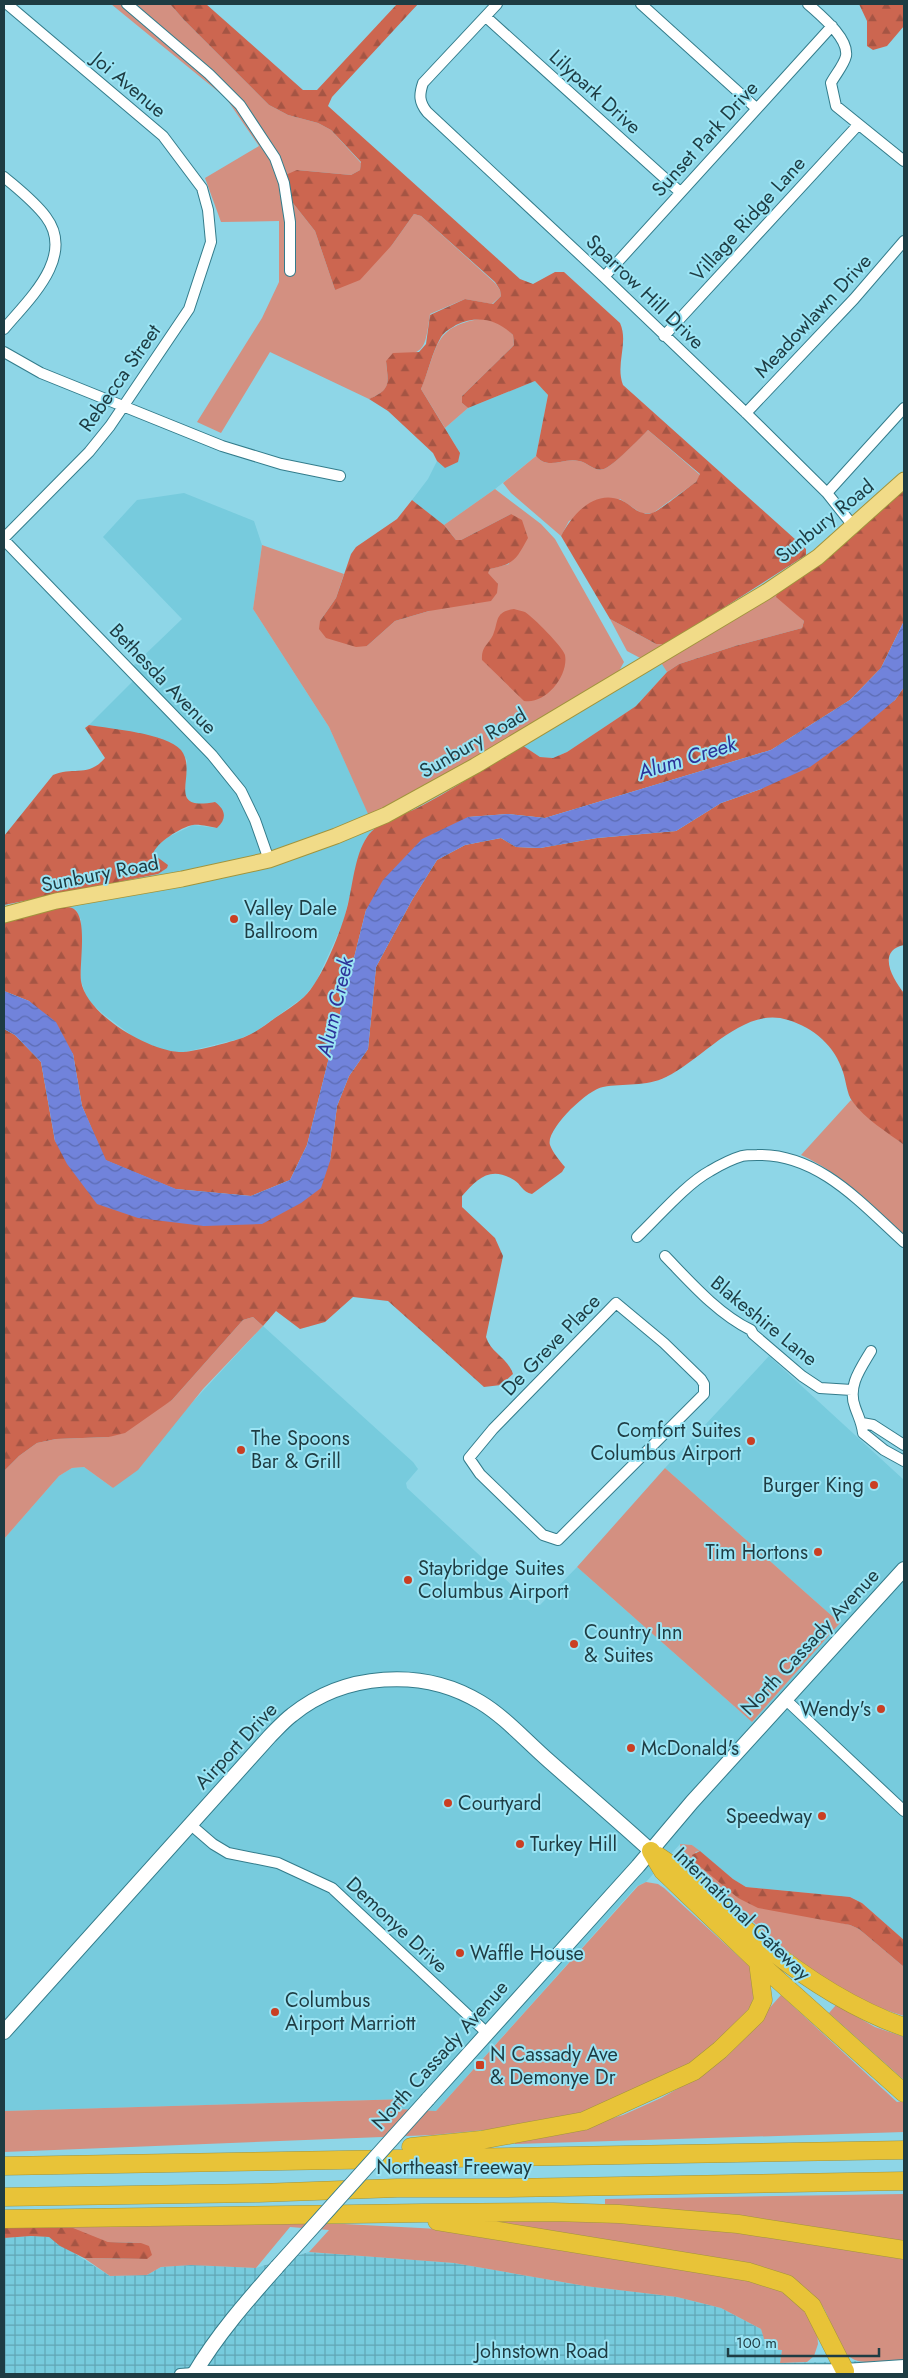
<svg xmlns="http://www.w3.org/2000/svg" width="908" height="2378" viewBox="0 0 908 2378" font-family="Jost,sans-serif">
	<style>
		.built { fill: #77cbdd }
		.industrial { fill: url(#industrial-grid) }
		.grass { fill: #d39081 }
		.forest { fill: url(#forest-firs) }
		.water { fill: url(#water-waves) }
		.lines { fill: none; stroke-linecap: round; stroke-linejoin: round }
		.street-casing { stroke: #337c8b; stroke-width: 12 }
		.secondary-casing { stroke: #337c8b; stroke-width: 16 }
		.primary-casing { stroke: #a1943c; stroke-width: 17 }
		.highway-casing { stroke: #a1943c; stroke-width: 19 }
		.street { stroke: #fff; stroke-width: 10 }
		.secondary { stroke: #fff; stroke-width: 14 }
		.primary { stroke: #f1db88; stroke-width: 15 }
		.highway { stroke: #e8c338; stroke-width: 18 }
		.secondary-bridge-casing { stroke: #337c8b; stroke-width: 16; stroke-linecap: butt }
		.secondary-bridge { stroke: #fff; stroke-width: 14 }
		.poi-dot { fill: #ca3f23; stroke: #9be4f4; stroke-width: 2 }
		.labels { text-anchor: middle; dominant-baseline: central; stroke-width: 4; stroke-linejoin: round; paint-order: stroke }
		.street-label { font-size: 20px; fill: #1e3c43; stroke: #9be4f4 }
		.poi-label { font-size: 20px; fill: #1e3c43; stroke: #9be4f4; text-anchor: start }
		.water-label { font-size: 21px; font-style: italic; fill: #2c3299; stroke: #9be4f4 }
	</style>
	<defs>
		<pattern id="industrial-grid" width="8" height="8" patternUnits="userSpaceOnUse" patternTransform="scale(1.25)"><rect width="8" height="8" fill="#77cbdd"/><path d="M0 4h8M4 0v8" fill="none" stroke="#61a6b5"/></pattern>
		<pattern id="forest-firs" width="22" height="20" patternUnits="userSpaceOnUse" patternTransform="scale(1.25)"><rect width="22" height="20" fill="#cc6650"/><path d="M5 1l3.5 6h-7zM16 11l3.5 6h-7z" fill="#a55544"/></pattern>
		<pattern id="water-waves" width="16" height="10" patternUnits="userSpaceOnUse" patternTransform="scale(1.25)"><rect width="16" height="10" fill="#7183db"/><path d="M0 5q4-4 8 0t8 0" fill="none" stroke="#5c6cb3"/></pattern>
	</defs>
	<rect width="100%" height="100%" fill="#8ed6e7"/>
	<path class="built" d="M535 381 548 395 536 456 495 489 444 525 412 500 428 479 437 461 445 468 457 448 445 428 468 408Z
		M184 493 254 521 262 545 253 609 329 727 375 828 366 838 361 851 343 923 316 982 304 997 255 1032 239 1039 181 1053 163 1050 139 1041 103 1014 87 999 81 981V920L76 910 68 906 65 892 158 874 153 854 154 848 168 837 193 825 217 828 215 802 197 806 189 802 185 793 187 760 171 743 154 737 89 725 139 675 132 667 182 619 103 537 137 500Z
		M655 651 667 672 636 706 567 752 553 758 540 757 522 745 515 733 619 671Z
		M263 1326 413 1462 418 1469 406 1483 407 1488 532 1604 540 1605 577 1567 752 1722 840 1623 665 1468 769 1356 904 1480V1940L862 1903 850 1897 746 1887 733 1879 692 1845 680 1844 646 1882 637 1886 436 2111 399 2109 406 2099 4 2111V1539L59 1476 72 1468 84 1467 113 1488Z"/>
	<path class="industrial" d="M31 2236 49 2237 110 2276 147 2275 161 2267 191 2265 256 2268 309 2252 454 2263 585 2286 677 2297 721 2308 761 2329 767 2348 782 2350 780 2363 904 2360V2374H4V2238Z"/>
	<path class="grass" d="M111 4H170L184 20 269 105 288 115 318 123 331 130 361 163 360 170 351 175 297 170 285 193 315 231 335 290 392 245 414 214 421 216 495 283 500 290 501 296 492 304 465 299 430 314C424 356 425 350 386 361 388 384 392 389 369 399L270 352 221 433 197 422 262 318 279 282V221L221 222 205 178 259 146 226 98Z
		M485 318 504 326 513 335 514 345 462 396V403L468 408 445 428 421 389C439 346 432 326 485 318Z
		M648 430 700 475 696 482 653 513H641L620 499 569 521 561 536 511 493 503 483 536 456C549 471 563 457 579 461 589 463 594 472 604 469 612 467 639 438 648 430Z
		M495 489 541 524 555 539 624 662 619 671 431 784 369 816 329 727 253 609 262 545 344 574 336 598 320 621 367 646 395 621 429 611 487 573 490 569 509 564 511 514 461 540H456L444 525Z
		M777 593 804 621 802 628 735 646 679 664 667 672 660 661Z
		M610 619 656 644H667L642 659 627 651Z
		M851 1100 862 1111 904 1145V1235C872 1206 841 1173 801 1155Z
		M253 1317 263 1326 203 1389 138 1470 113 1488 84 1467 72 1468 59 1476 4 1539V1471L19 1456 37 1443 56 1439 109 1437 172 1400 243 1320Z
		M665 1468 840 1623 752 1722 577 1567Z
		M680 1844 692 1845 700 1851 695 1852 738 1898 850 1925 859 1929 904 1967V2016C890 2011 874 2007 861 2000 793 1964 738 1908 682 1856Z
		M646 1882 658 1884 664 1888 748 1965 753 1972 755 1992 751 2006 728 2033 684 2068 576 2115 524 2126 433 2135 4 2152V2111L407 2099 399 2109 436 2111 638 1886Z
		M781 1995 897 2102 904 2101V2132L515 2144V2140L563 2133 623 2115 661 2098 706 2073 729 2054Z
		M836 2005 875 2027 904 2037V2080L829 2013Z
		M904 2194V2245L605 2208V2199Z
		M550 2217 762 2234 904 2257V2360C890 2360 871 2364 858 2361 838 2356 833 2322 823 2307 815 2295 804 2287 792 2279L483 2221Z
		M254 2223 344 2224 439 2229 741 2278 786 2291 807 2311 817 2331 818 2344 814 2356 807 2362 780 2363 782 2350 767 2349 761 2329 721 2308 677 2297 585 2286 454 2263 309 2252 329 2230 290 2227 256 2268 191 2265 161 2267 147 2275 110 2276 84 2258 147 2259 141 2243 108 2242 4 2227Z"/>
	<path class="forest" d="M170 4H206L303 90H317L397 4H418L332 97 328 106 520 279 533 284 555 272H564L620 323C629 343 615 364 623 385L806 549V555L667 644H656L610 619 561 536C572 515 594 489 621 500 632 505 638 516 652 513 661 510 687 488 696 482L700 474 648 430C640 438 612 467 604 469 594 472 589 463 579 461 563 457 549 471 536 456L548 395 535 381 468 408 462 403V396L514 345 513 335C496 319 478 315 456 325 450 329 445 331 441 337 432 352 428 373 421 389L460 453 458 462 445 468 437 461 433 453 388 411 369 399C392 389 388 383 386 361L393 353 419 352 426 344 430 315 465 299 493 304 501 296 500 290 495 282 421 216 414 214 392 245 360 280 335 290 315 231 285 193 283 176 297 170 351 175 360 170 361 162 331 130 318 123 288 115 269 105 184 20Z
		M859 4H904V26L887 46 873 50 867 46V21Z
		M904 488V621L881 668 850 700 771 750 545 818 508 814 468 817 366 910 307 1145 290 1180 251 1196 175 1189 105 1160 82 1106 73 1054 29 1001 4 991V922C17 917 63 901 74 909 88 919 79 964 81 981 86 1014 147 1050 179 1052 190 1053 227 1043 239 1039 253 1035 264 1026 275 1018 285 1011 295 1005 304 997 322 980 342 929 348 904 353 883 355 855 367 837 378 820 406 815 423 805 457 787 489 765 522 745L540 757 553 758 567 752 636 706 667 672 679 664 735 646 802 628 804 621 776 597 777 593C825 565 864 527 904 488Z
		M412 500 444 525 456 540H461L511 514 522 520 528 538C516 560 514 564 490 569L488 573 498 584 497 593 491 601 429 611 395 621 367 646 356 647 326 638 319 629 320 621 336 598 351 554 356 547 397 519Z
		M514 609C517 610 522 611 525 612 533 617 563 647 565 655 569 676 545 705 524 701L482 660C481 647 488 645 493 635 499 621 494 612 514 609Z
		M904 687V945C876 951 893 979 904 993V1145C887 1132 865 1119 852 1101 847 1094 846 1081 843 1072 835 1046 814 1028 788 1020 744 1005 702 1060 666 1077 646 1087 624 1083 603 1087 588 1089 545 1130 550 1145 553 1153 560 1161 565 1167L562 1172 532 1194C522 1192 521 1184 514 1180 490 1165 477 1179 462 1196V1207L495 1238 503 1256 486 1337C491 1353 508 1358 513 1374L501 1385 484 1387 388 1301 353 1297 325 1322 300 1329 276 1311 263 1326 253 1317 243 1320 172 1400 125 1433 109 1437 56 1439 37 1443 19 1456 4 1471V1029L15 1035 41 1062 55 1141 204 1226 330 1161 337 1106 349 1076 368 1049 376 967 412 900 437 860 465 845 501 838 516 847 540 848 597 838 676 831 721 803 761 789 895 700Z
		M89 725C111 729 166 733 181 750 199 773 163 812 215 802 226 810 227 819 217 828 210 827 200 824 193 825 181 827 156 843 153 854L168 865 167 868 158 874 4 905V836L53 775C73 766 88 778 105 758L85 728Z
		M700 1851 733 1879 746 1887 850 1897 862 1903 904 1940V1967L859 1929 850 1925 758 1908 738 1898 696 1863 692 1855Z
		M4 2227 73 2228 108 2242 141 2243 149 2246 152 2255 147 2259 84 2258 60 2246 49 2237 31 2236 4 2238Z"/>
	<path class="water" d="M904 621V687L895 700 849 739 810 767 761 789 721 803 676 831 597 838 540 848 516 847 501 838 465 845 437 860 412 900 376 967 368 1049 349 1076 337 1106 330 1161 321 1188 301 1203 262 1224 204 1226 138 1218 97 1204 67 1164 55 1141 41 1062 15 1035 4 1029V991L29 1001 56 1022 73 1054 82 1106 106 1160 176 1189 251 1196 290 1180 307 1145 366 910 383 880 422 839 468 817 508 814 545 818 771 750 850 700 881 668Z"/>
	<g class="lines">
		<defs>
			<path id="street" d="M127 4 209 74 240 105 275 158 284 183 290 222V271
				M497 4 423 83C419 95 419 102 427 112L604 277 746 413 827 493 854 527
				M641 4 756 108
				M808 4C820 15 849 38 846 56 844 65 835 75 831 83L836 106 904 161
				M486 17 680 192
				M4 177C18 189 34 201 46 217 76 257 28 300 4 329
				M604 277 832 26
				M664 336 858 125
				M4 352 41 373 222 446 281 464 340 476
				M746 413 854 299 904 241
				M827 493 904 408
				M4 538 89 452 110 426 189 309 211 242 208 210 202 188 163 136 7 4
				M4 540 212 755 241 791 255 820 269 860
				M637 1237C658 1217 686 1184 710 1171 720 1165 732 1159 742 1156 746 1155 752 1155 757 1155 818 1153 862 1204 904 1242
				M665 1256C690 1282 718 1314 751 1330L753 1334 802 1376 820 1388 852 1390
				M616 1303 664 1343 701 1379 704 1384V1394L558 1540 543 1535 480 1474 469 1458 493 1429Z
				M871 1351C861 1368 847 1386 855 1407 858 1416 862 1423 863 1433L884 1450 904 1461
				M862 1423 873 1425 904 1445
				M785 1699 904 1811
				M191 1825 213 1844 228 1853 278 1863 332 1888 487 2033
				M180 2374 194 2373"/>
			<path id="secondary" d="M4 2032 270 1736C277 1729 284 1721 292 1715 344 1673 422 1667 480 1702 505 1717 526 1741 549 1761 583 1791 617 1820 651 1851
				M428 2099 638 1866 692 1802 904 1569
				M194 2373 845 2371 904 2367
				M194 2374C217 2335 247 2301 277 2267"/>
			<path id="primary" d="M4 915 56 901 182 879 269 860 336 836 386 815 475 766 766 592 818 557 904 480"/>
			<path id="highway" d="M651 1851 663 1871 758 1962 904 2093
				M658 1856C695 1880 724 1912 758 1940 802 1976 850 2008 904 2027
				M411 2147 481 2140 584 2121 694 2071 720 2050 756 2015 763 2000 758 1962
				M4 2166 904 2150
				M4 2197 259 2193 397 2188H508L904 2181
				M4 2219 422 2213 553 2212 619 2214 738 2224 904 2250
				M437 2221 749 2272 787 2284 812 2306 845 2371"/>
		</defs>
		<use href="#street" class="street-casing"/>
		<use href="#secondary" class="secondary-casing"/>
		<use href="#primary" class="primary-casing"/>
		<use href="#highway" class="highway-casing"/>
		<use href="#street" class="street"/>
		<use href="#secondary" class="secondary"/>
		<use href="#primary" class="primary"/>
		<use href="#highway" class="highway"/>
		<defs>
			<path id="secondary-bridge" d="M277 2267 428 2099"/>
		</defs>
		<use href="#secondary-bridge" class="secondary-bridge-casing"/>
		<use href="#secondary-bridge" class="secondary-bridge"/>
	</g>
	<g class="poi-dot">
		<circle cx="234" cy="919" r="5"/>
		<circle cx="751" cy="1441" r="5"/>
		<circle cx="241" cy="1450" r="5"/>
		<circle cx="874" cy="1485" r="5"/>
		<circle cx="818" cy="1552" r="5"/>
		<circle cx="408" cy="1580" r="5"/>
		<circle cx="574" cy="1644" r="5"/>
		<circle cx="881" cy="1709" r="5"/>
		<circle cx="631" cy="1748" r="5"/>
		<circle cx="448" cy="1803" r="5"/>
		<circle cx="822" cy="1816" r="5"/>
		<circle cx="520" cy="1844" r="5"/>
		<circle cx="460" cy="1953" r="5"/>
		<circle cx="275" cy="2012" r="5"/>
		<rect x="475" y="2060" width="10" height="10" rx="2.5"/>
	</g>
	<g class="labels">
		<g class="street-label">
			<text transform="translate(129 85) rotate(40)">Joi Avenue</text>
			<text transform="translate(595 92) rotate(42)">Lilypark Drive</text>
			<text transform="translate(705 139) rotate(-48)">Sunset Park Drive</text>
			<text transform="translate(748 219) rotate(-48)">Village Ridge Lane</text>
			<text transform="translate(645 292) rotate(44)">Sparrow Hill Drive</text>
			<text transform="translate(813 316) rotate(-47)">Meadowlawn Drive</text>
			<text transform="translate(120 378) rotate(-55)">Rebecca Street</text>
			<text transform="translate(825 521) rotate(-39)">Sunbury Road</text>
			<text transform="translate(163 679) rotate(46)">Bethesda Avenue</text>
			<text transform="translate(473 743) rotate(-30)">Sunbury Road</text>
			<text transform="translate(100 874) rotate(-11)">Sunbury Road</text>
			<text transform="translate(764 1321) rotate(39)">Blakeshire Lane</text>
			<text transform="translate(551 1345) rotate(-46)">De Greve Place</text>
			<text transform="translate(810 1642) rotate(-47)">North Cassady Avenue</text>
			<text transform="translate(236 1746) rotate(-47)">Airport Drive</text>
			<text transform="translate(742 1914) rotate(44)">International Gateway</text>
			<text transform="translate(397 1925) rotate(43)">Demonye Drive</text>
			<text transform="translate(440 2055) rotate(-48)">North Cassady Avenue</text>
			<text x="454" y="2167">Northeast Freeway</text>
			<text x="542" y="2351">Johnstown Road</text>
		</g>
		<g class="poi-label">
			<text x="244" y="908">Valley Dale<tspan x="244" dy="23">Ballroom</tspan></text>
			<text x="741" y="1430" text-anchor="end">Comfort Suites<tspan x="741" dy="23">Columbus Airport</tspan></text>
			<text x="251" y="1438">The Spoons<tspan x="251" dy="23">Bar &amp; Grill</tspan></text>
			<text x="864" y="1485" text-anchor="end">Burger King</text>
			<text x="808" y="1552" text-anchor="end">Tim Hortons</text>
			<text x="418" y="1568">Staybridge Suites<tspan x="418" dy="23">Columbus Airport</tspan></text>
			<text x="584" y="1632">Country Inn<tspan x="584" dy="23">&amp; Suites</tspan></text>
			<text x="871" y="1709" text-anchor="end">Wendy's</text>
			<text x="641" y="1748">McDonald's</text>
			<text x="458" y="1803">Courtyard</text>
			<text x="812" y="1816" text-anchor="end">Speedway</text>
			<text x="530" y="1844">Turkey Hill</text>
			<text x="470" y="1953">Waffle House</text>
			<text x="285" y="2000">Columbus<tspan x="285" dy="23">Airport Marriott</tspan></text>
			<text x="490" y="2054">N Cassady Ave<tspan x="490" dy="23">&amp; Demonye Dr</tspan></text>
		</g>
		<g class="water-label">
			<text transform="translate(687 758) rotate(-17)">Alum Creek</text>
			<text transform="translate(335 1007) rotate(-77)">Alum Creek</text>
		</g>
	</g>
	<rect width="908" height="2378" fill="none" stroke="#1e3c43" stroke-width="10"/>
	<path d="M728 2348v8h151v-8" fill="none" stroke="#1e3c43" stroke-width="2.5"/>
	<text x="736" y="2348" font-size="15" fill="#1e3c43" stroke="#9be4f4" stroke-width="4" paint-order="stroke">100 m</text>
</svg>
